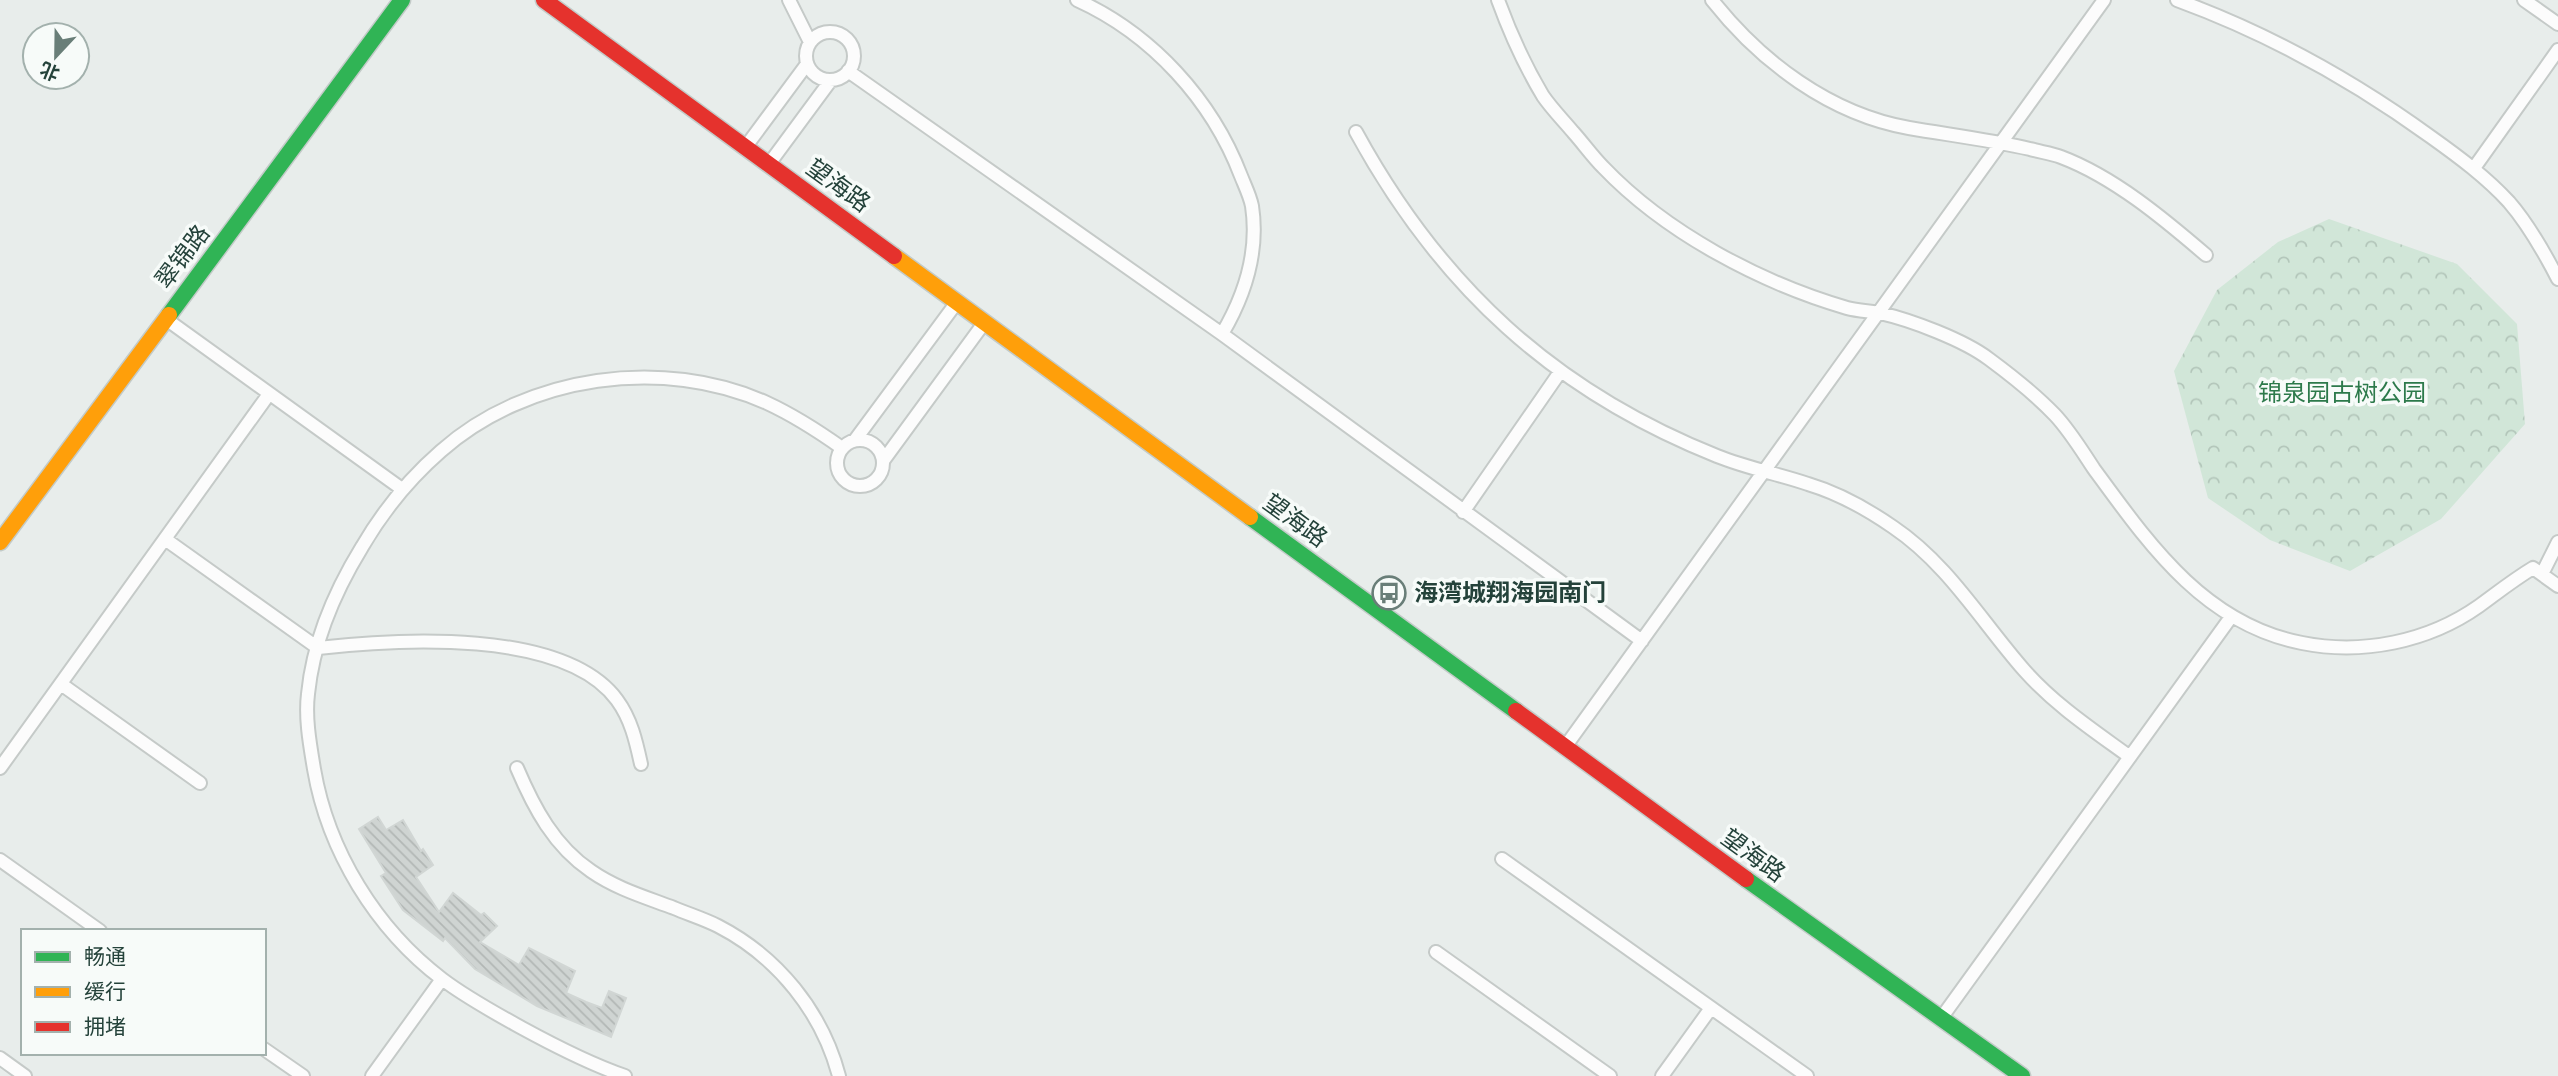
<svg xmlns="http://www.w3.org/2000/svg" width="2558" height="1076" viewBox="0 0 2558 1076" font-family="'Varela Round','Noto Sans SC',sans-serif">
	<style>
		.park { fill: url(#park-crowns) }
		.building { fill: url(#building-back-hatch); stroke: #d1d6d4; stroke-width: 2 }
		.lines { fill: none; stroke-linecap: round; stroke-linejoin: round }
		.lane-casing { stroke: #c5cac8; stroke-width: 16 }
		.fast-casing { stroke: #c3cbc8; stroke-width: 19 }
		.slow-casing { stroke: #c3cbc8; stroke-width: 19 }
		.jam-casing { stroke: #c3cbc8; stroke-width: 19 }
		.lane { stroke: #fcfcfc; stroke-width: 12 }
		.fast { stroke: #30b455; stroke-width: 16 }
		.slow { stroke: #ff9f0a; stroke-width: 16 }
		.jam { stroke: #e5322d; stroke-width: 16 }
		.labels { text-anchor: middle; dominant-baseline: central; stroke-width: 7; stroke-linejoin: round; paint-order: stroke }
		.street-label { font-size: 24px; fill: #24423a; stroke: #f7fbf9 }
		.park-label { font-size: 24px; fill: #2d7a4b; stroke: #f7fbf9 }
		.poi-label { font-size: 24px; font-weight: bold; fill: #24423a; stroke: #f7fbf9; text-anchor: start }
	</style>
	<defs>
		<pattern id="park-crowns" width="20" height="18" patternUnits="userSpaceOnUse" patternTransform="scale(1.75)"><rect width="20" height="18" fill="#d1e6d8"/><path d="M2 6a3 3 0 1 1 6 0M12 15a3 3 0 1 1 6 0" fill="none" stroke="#b3c6ba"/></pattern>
		<pattern id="building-back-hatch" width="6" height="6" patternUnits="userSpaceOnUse" patternTransform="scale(1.75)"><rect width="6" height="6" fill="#cfd4d2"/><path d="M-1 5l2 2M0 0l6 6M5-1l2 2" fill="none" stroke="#b2b7b5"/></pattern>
	</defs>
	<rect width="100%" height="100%" fill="#e8edeb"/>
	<path class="park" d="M2329 219 2457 264 2517 324 2525 424 2441 519 2350 571 2270 540 2208 498 2174 371 2217 290 2278 242Z"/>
	<path class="building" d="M378 817 386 830 403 820 421 851 423 849 433 865 416 877 439 912 453 893 481 915 484 913 497 926 480 942 519 965 529 948 575 971 566 993 586 1002 602 1008 609 991 626 998 611 1037 537 1006 475 969 445 938 443 941 403 910 381 876 386 873 359 829Z"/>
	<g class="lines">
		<defs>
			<path id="lane" d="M789 0 810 42
				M1077 0C1152 34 1212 100 1241 176 1245 186 1250 196 1252 206 1259 252 1245 295 1222 334
				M1498 0C1510 33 1525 66 1543 96 1552 109 1563 120 1573 132 1583 143 1592 156 1603 167 1666 233 1761 283 1847 308 1858 311 1869 311 1880 313 1911 320 1964 340 1989 359 2012 376 2036 395 2055 415 2070 431 2082 451 2094 469 2149 544 2204 624 2302 643 2362 655 2428 642 2479 606 2497 593 2513 580 2533 568L2558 586
				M1712 0C1761 62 1830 114 1909 128 1950 135 1990 140 2030 149 2040 152 2051 153 2061 157 2114 177 2164 219 2206 255
				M2177 0C2267 33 2354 81 2431 137 2459 157 2486 177 2509 202 2529 225 2544 252 2558 279
				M2524 0 2558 24
				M806 56a24 24 0 1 1 48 0a24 24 0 1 1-48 0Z
				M848 71 1222 334 1642 641
				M1356 132C1440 286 1554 391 1717 456 1747 468 1778 474 1808 484 1838 493 1867 509 1893 527 1948 564 1981 621 2024 670 2055 705 2093 730 2130 757
				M747 145 807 64
				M769 164 831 80
				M2474 168 2558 50
				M166 319 402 489
				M837 463a23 23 0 1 1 46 0a23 23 0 1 1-46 0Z
				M855 440 957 302
				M883 461 984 323
				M1463 512 1560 372
				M165 539 318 648C396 639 564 628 617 700 631 719 636 741 641 764
				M2542 574 2558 542
				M61 684 200 783
				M1565 747 2104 0
				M0 768 269 394
				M517 768C534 808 554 846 591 871 617 889 645 897 674 908 688 914 704 919 718 926 778 957 822 1012 839 1076
				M1502 859 1807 1076
				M0 860 100 931
				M1436 952 1610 1076
				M1942 1017 2231 617
				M264 1049 303 1076
				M0 1058 25 1076
				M372 1076 442 979
				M625 1076C590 1064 555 1046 522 1028 495 1013 467 998 442 979 376 929 328 851 314 769 310 745 305 718 308 694 313 643 335 591 362 547 383 511 410 478 441 451 527 375 663 356 767 403 793 415 818 431 842 448
				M1662 1076 1711 1008"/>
			<path id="fast" d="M169 315 402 0
				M1250 517 1516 711
				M1746 879 2022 1076"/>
			<path id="slow" d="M894 256 1250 517
				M0 542 169 315"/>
			<path id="jam" d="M544 0 894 256
				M1516 711 1746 879"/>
		</defs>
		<use href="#lane" class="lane-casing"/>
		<use href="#fast" class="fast-casing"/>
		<use href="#slow" class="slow-casing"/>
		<use href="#jam" class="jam-casing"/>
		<use href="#lane" class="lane"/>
		<use href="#fast" class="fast"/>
		<use href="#slow" class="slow"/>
		<use href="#jam" class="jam"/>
	</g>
	<defs>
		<symbol id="bus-ring" viewBox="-11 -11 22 22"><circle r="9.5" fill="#f7fbf9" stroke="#697e78" stroke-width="1.5"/><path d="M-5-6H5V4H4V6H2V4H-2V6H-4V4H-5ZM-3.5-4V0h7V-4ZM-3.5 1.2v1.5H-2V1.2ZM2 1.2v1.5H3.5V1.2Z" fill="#697e78"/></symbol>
	</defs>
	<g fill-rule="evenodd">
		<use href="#bus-ring" x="1370" y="574" width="38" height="38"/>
	</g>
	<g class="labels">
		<g class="street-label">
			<text transform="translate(838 186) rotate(36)">望海路</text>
			<text transform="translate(183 257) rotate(-53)">翠锦路</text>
			<text transform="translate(1295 521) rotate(36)">望海路</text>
			<text transform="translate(1753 856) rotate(36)">望海路</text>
		</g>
		<g class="park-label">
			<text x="2342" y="393">锦泉园古树公园</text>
		</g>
		<g class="poi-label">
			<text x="1414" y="593">海湾城翔海园南门</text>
		</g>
	</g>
	<rect x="21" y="929" width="245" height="126" fill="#f7fbf9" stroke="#a3b1ad" stroke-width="2"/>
	<rect x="35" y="952" width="35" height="10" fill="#30b455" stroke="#a3b1ad" stroke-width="2"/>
	<text x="84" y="964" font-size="21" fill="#24423a">畅通</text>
	<rect x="35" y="987" width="35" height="10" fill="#ff9f0a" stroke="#a3b1ad" stroke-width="2"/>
	<text x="84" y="999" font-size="21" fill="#24423a">缓行</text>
	<rect x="35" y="1022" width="35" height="10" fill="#e5322d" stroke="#a3b1ad" stroke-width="2"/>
	<text x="84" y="1034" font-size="21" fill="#24423a">拥堵</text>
	<g transform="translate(56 56) rotate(202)"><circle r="33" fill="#f7fbf9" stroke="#a3b1ad" stroke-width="2"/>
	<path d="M0-5L12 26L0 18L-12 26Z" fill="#697e78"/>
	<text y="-10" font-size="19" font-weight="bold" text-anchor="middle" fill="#24423a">北</text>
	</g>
</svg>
